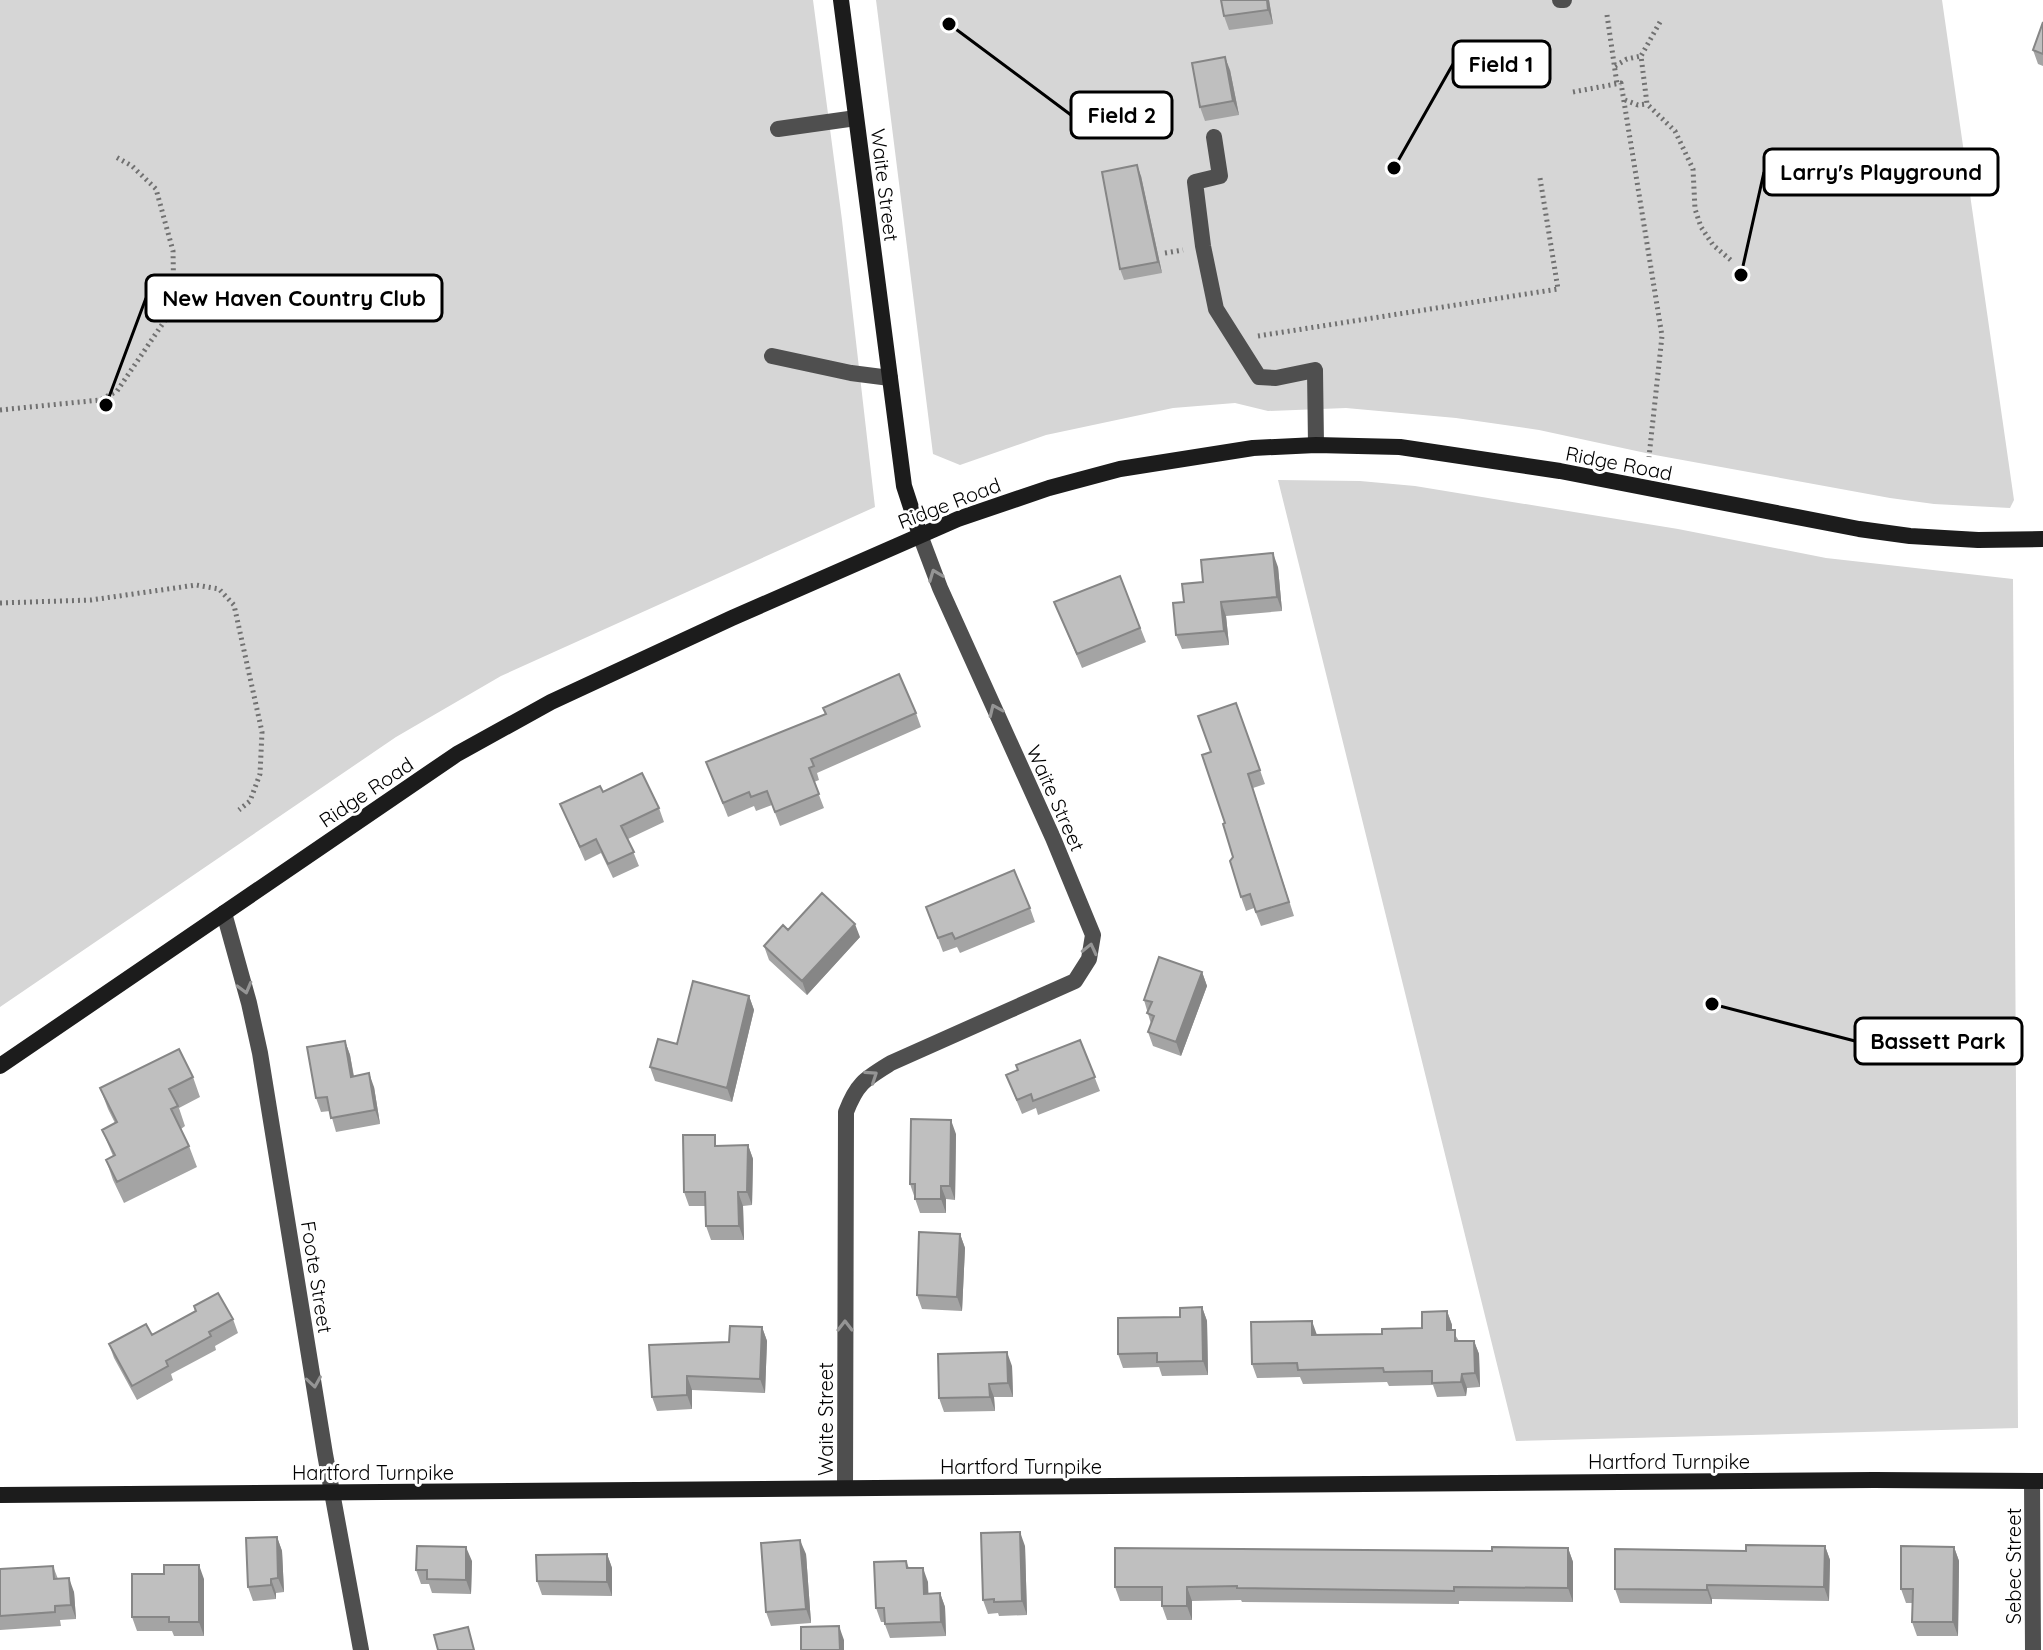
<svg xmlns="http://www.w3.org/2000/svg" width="2043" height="1650" viewBox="0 0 2043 1650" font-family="Quicksand,sans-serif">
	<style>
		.green { fill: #d6d6d6 }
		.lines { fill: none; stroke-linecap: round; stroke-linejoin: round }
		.path { stroke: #717171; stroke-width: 5; stroke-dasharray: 2 4; stroke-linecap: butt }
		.lane { stroke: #4f4f4f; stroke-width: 16 }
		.street { stroke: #4f4f4f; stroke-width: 16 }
		.secondary { stroke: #1c1c1c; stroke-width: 16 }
		.wall { fill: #a4a4a4 }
		.shaded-wall { fill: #868686 }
		.building { fill: #bfbfbf; stroke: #868686; stroke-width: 2 }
		.oneway { stroke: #959595 }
		.labels { text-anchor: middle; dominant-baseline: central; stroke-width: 6; stroke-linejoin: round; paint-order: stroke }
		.street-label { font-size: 20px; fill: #000; stroke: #fff }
		.leader { fill: none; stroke: #000; stroke-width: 3 }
		.callout-dot { fill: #000; stroke: #fff; stroke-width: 3 }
		.callout { fill: #fff; stroke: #000; stroke-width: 3 }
		.callout-label { font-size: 22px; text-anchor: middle; font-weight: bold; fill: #000 }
	</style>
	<rect width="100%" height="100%" fill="#fff"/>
	<path class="green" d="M0 0H813L842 220 875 507 501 676 396 737 0 1007Z
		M876 0H1942L2014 500 2010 508 1934 504 1890 498 1655 455 1539 430 1456 418 1346 408 1268 411 1235 403 1173 408 1046 435 960 465 933 454Z
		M1278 480 1360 481 1415 486 1678 529 1826 558 2013 579 2018 1428 1516 1441Z"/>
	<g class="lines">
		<path class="path" d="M1607 15 1617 84
			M1660 22 1641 56 1647 104 1675 131 1693 169 1695 209 1701 227 1713 245 1733 262
			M1615 66 1627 59 1641 56
			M1573 92 1621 83 1662 336 1649 457
			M1625 100 1638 105 1647 104
			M1165 253 1183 250
			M1258 336 1558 289 1540 178
			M0 410 100 400 117 391 174 307 173 251 156 189 132 166 116 157
			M0 603 91 600 196 585 219 589 234 605 262 732 260 774 250 801 239 810"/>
		<path class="lane" d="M1560 0H1564
			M778 129 856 118
			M1214 137 1220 176 1195 182 1203 246 1216 309 1259 377 1276 378 1315 370 1316 445
			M772 356 851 373 890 378"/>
		<path class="street" d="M224 913 249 1003 260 1053 325 1454 361 1650
			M2032 1481 2033 1650
			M845 1488 846 1112C857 1083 865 1079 891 1063L1075 981 1089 959 1093 935 1053 838 940 588 920 535"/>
		<path class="secondary" d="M841 0 904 486 920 535
			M0 1066 457 754 551 702 732 618 958 519 1049 488 1120 469 1253 448 1316 445 1400 447 1560 471 1859 529 1910 536 1978 540 2043 539
			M0 1495 1874 1480 2043 1481"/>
	</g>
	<path class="wall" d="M1267 0H1269L1273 24 1229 30 1224 16Z
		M2043 22V66L2038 64 2033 50Z
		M1230 70 1239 115 1205 121 1200 107Z
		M1141 176 1162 273 1124 280 1120 269Z
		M1278 567 1282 611 1226 616 1229 645 1182 649 1176 635 1184 602 1203 582Z
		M1120 576 1146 642 1082 668 1054 602Z
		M1236 703 1265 784 1253 788 1294 916 1261 926 1254 908 1246 911 1241 897 1211 752Z
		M916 713 921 727 817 773 819 780 814 782 824 808 780 826 772 805 756 811 754 806 728 817 706 762Z
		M603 792 659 808 664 822 628 839 639 866 613 878 601 853 585 861 560 804Z
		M926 907 1030 908 1035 922 960 953 957 947 943 952Z
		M788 930 860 937 807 995 769 960 764 946Z
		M1202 972 1207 986 1181 1056 1153 1046 1148 1032 1151 1024 1144 1000Z
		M749 996 754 1010 732 1102 655 1081 650 1067Z
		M1080 1040 1100 1091 1038 1115 1036 1108 1022 1114 1006 1075Z
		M345 1041 350 1055 354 1076 374 1087 380 1124 336 1132 330 1111 321 1112 316 1098Z
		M193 1077 200 1097 179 1108 185 1126 181 1129 189 1146 197 1167 124 1203 113 1180 106 1160 113 1156 102 1130 115 1123 108 1109 100 1088Z
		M956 1134 955 1200 946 1199V1213H920L910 1184Z
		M748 1145 753 1159 752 1205 743 1206 744 1240H711L706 1226 705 1206H689L684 1192 719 1146Z
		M960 1234 965 1248 962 1311 922 1309 917 1295Z
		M194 1306 233 1319 238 1333 215 1346 216 1350 171 1374 173 1380 137 1400 114 1358 109 1344 152 1335 195 1311Z
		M1202 1307 1207 1321 1208 1375 1162 1376 1159 1367 1123 1368 1118 1354 1180 1317Z
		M1447 1311 1452 1325V1330L1459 1341H1474L1479 1354 1480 1387 1467 1388 1466 1396 1437 1397 1433 1385 1389 1386 1387 1382 1303 1384 1300 1377 1257 1378 1252 1364 1317 1335 1382 1334 1422 1328Z
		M762 1327 767 1341 765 1393 692 1390V1409L657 1411 652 1397 729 1342Z
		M1012 1366 1013 1397H994L995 1411 944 1412 939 1398Z
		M277 1537 282 1551 284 1592 276 1593V1599L253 1601 248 1587Z
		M1025 1546 1027 1615 999 1616 998 1613 988 1614 983 1600Z
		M1825 1546 1830 1560 1829 1601 1712 1599V1604L1620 1603 1615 1589Z
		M1954 1547 1959 1561 1958 1636H1917L1912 1622 1913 1603H1906L1901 1589Z
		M1568 1548 1573 1562V1602L1459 1601V1604L1242 1602 1241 1600 1192 1601V1620H1167L1162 1606V1601H1120L1115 1587 1492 1551Z
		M607 1554 612 1568V1596L542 1595 537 1581Z
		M806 1554 811 1623 771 1626 766 1612Z
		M472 1561 471 1594 432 1593 429 1584H421L416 1570Z
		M906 1561 909 1568 928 1582V1593H940L945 1607 946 1636 890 1638 884 1622H881L876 1608Z
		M53 1566 58 1579 74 1592 76 1619 60 1620 61 1626 0 1630V1569Z
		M204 1579V1636H174L172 1631H137L132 1617Z"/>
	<path class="shaded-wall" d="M1267 0H1269L1273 24 1268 10Z
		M1225 57 1230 70 1239 115 1233 101Z
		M1137 165 1141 176 1162 273 1158 262Z
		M1273 553 1278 567 1282 611 1277 597Z
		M1221 602 1226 616 1229 645 1224 631Z
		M855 924 860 937 807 995 802 981Z
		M1202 972 1207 986 1181 1056 1176 1042Z
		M749 996 754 1010 732 1102 727 1088Z
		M345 1041 350 1055 356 1091 351 1077Z
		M369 1073 374 1087 380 1124 375 1110Z
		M951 1120 956 1134 955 1200 950 1186Z
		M748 1145 753 1159 752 1205 747 1192Z
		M941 1186 946 1199V1213L941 1199Z
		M738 1192 743 1206 744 1240 739 1226Z
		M960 1234 965 1248 962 1311 957 1297Z
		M1202 1307 1207 1321 1208 1375 1203 1361Z
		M1447 1311 1452 1325V1344L1447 1330Z
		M1312 1321 1317 1335H1312Z
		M762 1327 767 1341 765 1393 760 1379Z
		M1474 1341 1479 1354 1480 1387 1475 1373Z
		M1007 1352 1012 1366 1013 1397 1008 1383Z
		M1462 1374 1467 1388 1466 1396 1461 1382Z
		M687 1376 692 1390V1409L687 1395Z
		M989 1384 994 1397 995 1411 990 1397Z
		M1020 1532 1025 1546 1027 1615 1022 1601Z
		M277 1537 282 1551 284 1592 278 1578Z
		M800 1540 806 1554 811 1623 806 1609Z
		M1825 1546 1830 1560 1829 1601 1824 1587Z
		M466 1547 472 1561 471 1594 466 1580Z
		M1954 1547 1959 1561 1958 1636 1953 1622Z
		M1568 1548 1573 1562V1602L1568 1588Z
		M607 1554 612 1568V1596L607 1582Z
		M199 1565 204 1579V1636L199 1622Z
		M923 1568 928 1582 929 1608 924 1594Z
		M69 1578 74 1592 76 1619 71 1605Z
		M271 1579 276 1593V1599L271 1585Z
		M1707 1585 1712 1599V1604L1707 1590Z
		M1187 1587 1192 1601V1620L1187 1606Z
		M940 1593 945 1607 946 1636 941 1622Z
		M839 1626 844 1640V1650H840Z"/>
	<path class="building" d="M1221 0H1267L1268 10 1224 16Z
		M2043 22V54L2033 50Z
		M1225 57 1233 101 1200 107 1192 63Z
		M1137 165 1158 262 1120 269 1102 172Z
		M1273 553 1277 597 1221 602 1224 631 1176 635 1173 603 1184 602 1182 584 1203 582 1201 560Z
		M1120 576 1140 628 1077 654 1054 602Z
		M899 674 916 713 811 759 814 766 809 768 819 794 775 812 767 791 751 797 749 792 723 803 706 762 826 714 823 708Z
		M1236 703 1260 770 1248 774 1289 902 1256 912 1250 894 1241 897 1230 861 1233 857 1223 824 1225 823 1202 755 1211 752 1198 716Z
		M642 773 659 808 621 826 634 852 608 864 596 839 580 847 560 804 600 786 603 792Z
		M1014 870 1030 908 955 939 952 933 938 938 926 907Z
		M822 893 855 924 802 981 764 946 783 925 788 930Z
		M1159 957 1202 972 1176 1042 1148 1032 1154 1016 1147 1013 1152 1002 1144 1000Z
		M693 981 749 996 727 1088 650 1067 658 1039 677 1044Z
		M1080 1040 1095 1077 1033 1101 1031 1094 1017 1100 1006 1075 1018 1070 1016 1065Z
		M345 1041 351 1077 369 1073 375 1110 331 1118 327 1097 316 1098 307 1047Z
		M179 1049 193 1077 169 1089 178 1106 171 1109 189 1146 117 1182 106 1160 115 1155 102 1130 117 1122 100 1088Z
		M911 1119 951 1120 950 1186H941V1199H915V1184H910Z
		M683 1135H715V1146L748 1145 747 1192H738L739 1226H706L705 1192H684Z
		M919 1232 960 1234 957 1297 917 1295Z
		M218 1293 233 1319 209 1332 211 1336 166 1361 168 1366 132 1386 109 1344 146 1324 152 1335 196 1311 194 1306Z
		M1202 1307 1203 1361 1157 1362V1353L1118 1354V1318L1180 1317V1308Z
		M1447 1311V1330H1455V1341H1474L1475 1373 1462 1374 1461 1382 1432 1383V1371L1384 1372 1383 1368 1298 1370 1297 1363 1252 1364 1251 1322 1312 1321V1335L1382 1334V1329L1422 1328V1312Z
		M730 1326 762 1327 760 1379 687 1376V1395L652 1397 649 1345 729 1342Z
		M1007 1352 1008 1383 989 1384 990 1397 939 1398 938 1354Z
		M1020 1532 1022 1601 994 1602V1599L983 1600 981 1533Z
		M277 1537 278 1578 271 1579V1585L248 1587 246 1538Z
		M800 1540 806 1609 766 1612 761 1543Z
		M1746 1545 1825 1546 1824 1587 1707 1585V1590L1615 1589V1549L1746 1551Z
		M417 1546 466 1547V1580L427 1579V1570H416Z
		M1901 1546 1954 1547 1953 1622H1912L1913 1589H1901Z
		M1492 1547 1568 1548V1588L1454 1587V1591L1237 1588V1586L1187 1587V1606H1162V1587H1115V1548L1492 1551Z
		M607 1554V1582L537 1581 536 1555Z
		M906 1561 907 1568H923L924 1594 940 1593 941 1622 885 1624 884 1608H876L874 1562Z
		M164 1565H199V1622H169V1617H132V1574H164Z
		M53 1566 54 1579 69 1578 71 1605 55 1606V1612L0 1616V1569Z
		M839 1626 840 1650H801V1627Z
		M468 1627 474 1650H438L434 1635Z"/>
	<defs><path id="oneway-chevron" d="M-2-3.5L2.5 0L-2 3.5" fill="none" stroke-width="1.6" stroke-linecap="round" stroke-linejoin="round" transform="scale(2)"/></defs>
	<g class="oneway">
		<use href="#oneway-chevron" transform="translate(935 575) rotate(-111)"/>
		<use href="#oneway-chevron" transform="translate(995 710) rotate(-114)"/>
		<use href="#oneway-chevron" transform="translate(1090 949) rotate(-77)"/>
		<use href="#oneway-chevron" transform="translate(245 988) rotate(75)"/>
		<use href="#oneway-chevron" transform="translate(872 1076) rotate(-34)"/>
		<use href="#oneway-chevron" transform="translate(845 1326) rotate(-90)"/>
		<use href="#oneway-chevron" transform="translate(314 1382) rotate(81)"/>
	</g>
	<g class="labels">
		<g class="street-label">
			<text transform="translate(885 185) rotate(83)">Waite Street</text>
			<text transform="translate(1619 463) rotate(11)">Ridge Road</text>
			<text transform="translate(949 503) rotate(-21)">Ridge Road</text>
			<text transform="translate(366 792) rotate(-34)">Ridge Road</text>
			<text transform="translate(1056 798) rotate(66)">Waite Street</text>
			<text transform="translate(317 1277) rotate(81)">Foote Street</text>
			<text transform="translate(825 1419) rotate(-90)">Waite Street</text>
			<text x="1669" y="1461">Hartford Turnpike</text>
			<text x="1021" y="1466">Hartford Turnpike</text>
			<text x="373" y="1472">Hartford Turnpike</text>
			<text transform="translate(2013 1566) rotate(-90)">Sebec Street</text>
		</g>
	</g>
	<path class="leader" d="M1394 168L1453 64M949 24L1071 115M1741 275L1764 172M106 405L146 298M1712 1004L1855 1041"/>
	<g class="callout-dot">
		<circle cx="1394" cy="168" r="8"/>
		<circle cx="949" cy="24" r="8"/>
		<circle cx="1741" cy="275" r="8"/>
		<circle cx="106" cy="405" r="8"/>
		<circle cx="1712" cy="1004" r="8"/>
	</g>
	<g class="callout">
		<rect x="1453" y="41" width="97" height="46" rx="8"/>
		<rect x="1071" y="92" width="101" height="46" rx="8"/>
		<rect x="1764" y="149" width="234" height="46" rx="8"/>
		<rect x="146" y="275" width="296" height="46" rx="8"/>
		<rect x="1855" y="1018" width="167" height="46" rx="8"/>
	</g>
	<g class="callout-label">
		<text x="1501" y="72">Field 1</text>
		<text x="1122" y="123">Field 2</text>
		<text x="1881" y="180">Larry's Playground</text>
		<text x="294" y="306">New Haven Country Club</text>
		<text x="1938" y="1049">Bassett Park</text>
	</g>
</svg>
